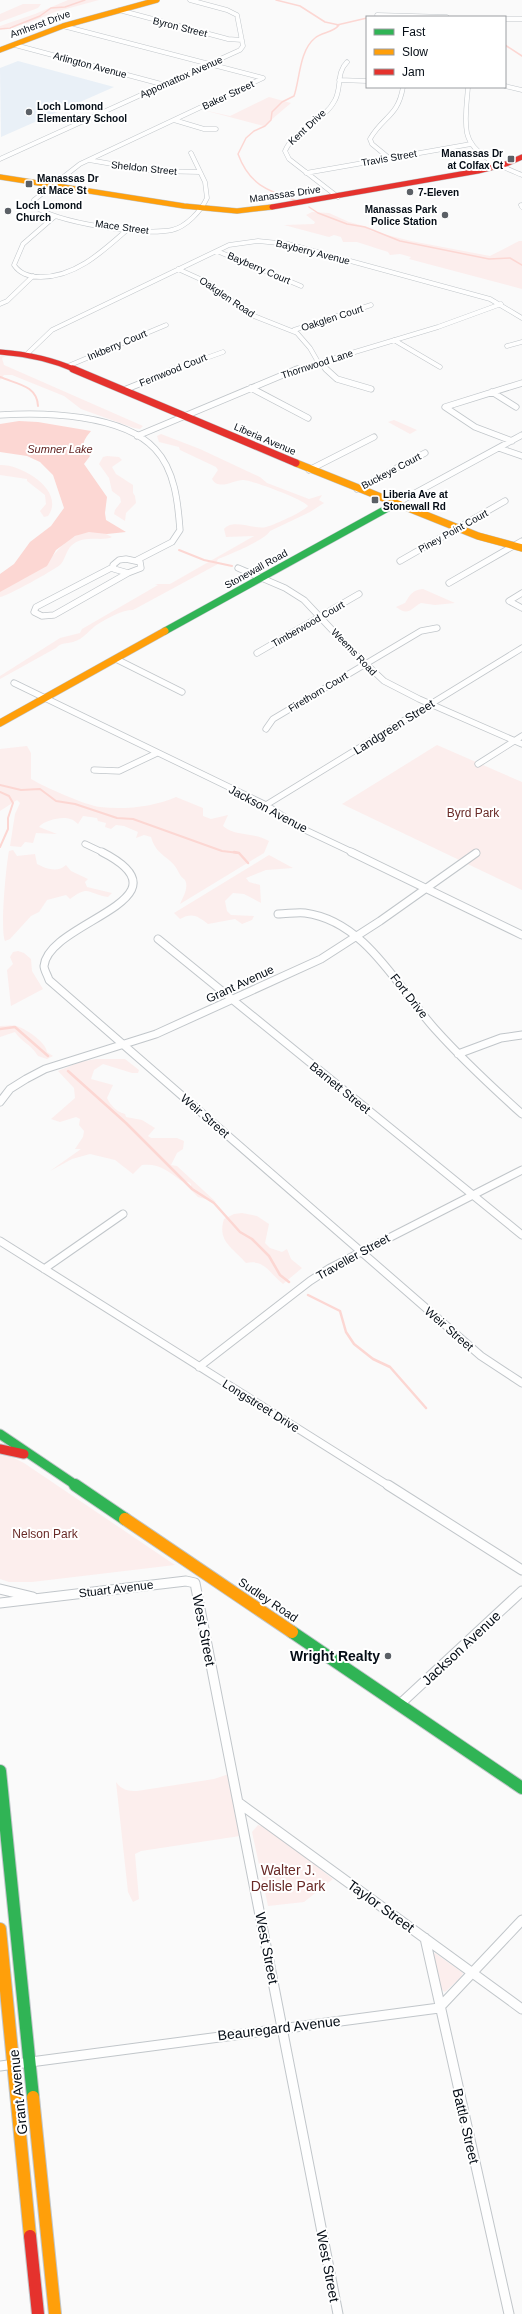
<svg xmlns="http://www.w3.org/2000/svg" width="522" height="2314" viewBox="0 0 522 2314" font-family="Arial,sans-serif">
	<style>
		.built { fill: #e9f0f7 }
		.green { fill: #fceeed }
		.water { fill: #fcd7d3 }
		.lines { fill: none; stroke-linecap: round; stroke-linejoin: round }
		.stream-far2 { stroke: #fcd7d3; stroke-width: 1.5 }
		.stream-far1 { stroke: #fcd7d3; stroke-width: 2 }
		.stream { stroke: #fcd7d3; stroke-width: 2.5 }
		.street-far3-casing { stroke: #c1c6ca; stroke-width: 5 }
		.street-far2-casing { stroke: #c1c6ca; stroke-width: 7 }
		.street-far1-casing { stroke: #c1c6ca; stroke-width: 9 }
		.street-casing { stroke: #c1c6ca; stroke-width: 11 }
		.fast-far2-casing { stroke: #c1c6ca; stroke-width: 8 }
		.fast-far1-casing { stroke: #c1c6ca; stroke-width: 11 }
		.fast-casing { stroke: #c1c6ca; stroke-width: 14 }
		.slow-far2-casing { stroke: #c1c6ca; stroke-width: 6 }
		.slow-far1-casing { stroke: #c1c6ca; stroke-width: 8 }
		.slow-casing { stroke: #c1c6ca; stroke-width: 14 }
		.jam-far3-casing { stroke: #c1c6ca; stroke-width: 6 }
		.jam-far2-casing { stroke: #c1c6ca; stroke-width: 8 }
		.jam-far1-casing { stroke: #c1c6ca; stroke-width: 11 }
		.jam-casing { stroke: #c1c6ca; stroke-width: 14 }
		.street-far3 { stroke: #fefefe; stroke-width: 4 }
		.street-far2 { stroke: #fefefe; stroke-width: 5.5 }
		.street-far1 { stroke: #fefefe; stroke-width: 7 }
		.street { stroke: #fefefe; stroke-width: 9 }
		.fast-far2 { stroke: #30b455; stroke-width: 7 }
		.fast-far1 { stroke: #30b455; stroke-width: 9 }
		.fast { stroke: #30b455; stroke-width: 12 }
		.slow-far2 { stroke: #ff9f0a; stroke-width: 5 }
		.slow-far1 { stroke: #ff9f0a; stroke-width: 7 }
		.slow { stroke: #ff9f0a; stroke-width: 12 }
		.jam-far3 { stroke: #e5322d; stroke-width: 5 }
		.jam-far2 { stroke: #e5322d; stroke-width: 7 }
		.jam-far1 { stroke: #e5322d; stroke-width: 9 }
		.jam { stroke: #e5322d; stroke-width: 12 }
		.poi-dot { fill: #5b6066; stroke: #fff; stroke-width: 1.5 }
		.labels { text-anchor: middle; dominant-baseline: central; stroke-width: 4; stroke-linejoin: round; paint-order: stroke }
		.far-street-label { font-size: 10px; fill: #050d16; stroke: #fff }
		.far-poi-label { font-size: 10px; font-weight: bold; fill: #050d16; stroke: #fff; text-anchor: start }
		.far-water-label { font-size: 11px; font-style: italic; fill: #632422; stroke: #fff }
		.street-label { font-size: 12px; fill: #050d16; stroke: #fff }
		.park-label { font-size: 12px; fill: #692a27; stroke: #fff }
		.near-street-label { font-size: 14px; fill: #050d16; stroke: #fff }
		.near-poi-label { font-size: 14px; font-weight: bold; fill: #050d16; stroke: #fff; text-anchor: end }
		.near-park-label { font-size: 14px; fill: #692a27; stroke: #fff }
	</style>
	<rect width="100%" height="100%" fill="#fafafa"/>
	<path class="built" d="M18 61 114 87 1 137 0 68Z"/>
	<path class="green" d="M68 0H99L55 12 28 23 0 29V26L35 14Z
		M23 4H41L38 8 0 22V14Z
		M269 97 291 103 264 126 203 110 230 116Z
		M312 212 329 213 349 222 364 226 371 231 411 241 490 256 519 241H522V289L409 259 411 257 400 254 390 255 388 252 357 242H343L341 237 334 235 329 237 284 225 314 224 315 222 306 215Z
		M0 356H6L2 358 4 365 143 426 140 429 134 428 81 409 64 396 12 375H4L0 380Z
		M394 420 417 430 410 434 388 422Z
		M161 434 200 449 260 477 267 483 309 499 322 495 319 500 324 503 310 512 270 531C265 540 229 555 218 559L216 563 218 564 133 610C122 610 108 618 98 624 90 629 84 639 73 642 66 644 62 642 56 648L0 679V676L60 638 80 633 82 629 158 585 155 584H170L254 536 226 537 224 529C233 518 254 530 266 527 274 525 303 512 308 506 305 500 252 480 243 480 233 480 219 491 212 479L218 470 216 467 180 450 179 447 159 442 157 436Z
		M107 456 119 457 122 460 112 467 116 474 133 485V493L135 496 136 503 126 513 125 521 114 514 115 510 121 502 120 497 112 491 109 478 99 464 103 457Z
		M0 465C22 464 66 491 48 516L44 517 40 511 46 504 45 495 27 481V479L0 475Z
		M100 531 112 537C104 542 83 534 71 546 66 551 65 560 60 565 54 570 6 597 0 597V592C11 583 24 580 35 572 62 553 61 532 100 531Z
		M423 589 455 603 435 605 421 603C411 608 409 617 396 607L405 603C410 595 412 590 423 589Z
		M437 745 522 782V890L342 804Z
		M27 746 31 753V779C45 787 84 805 100 807 124 810 153 807 176 797L203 808V816L211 819 228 815 223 826C235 837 255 832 269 841L264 853 180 904C183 897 189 888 185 880 183 878 180 876 179 873 171 855 157 858 151 837L144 835 136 838 138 832 124 826 116 825 111 829 105 827 106 823 98 821 97 818 83 816 78 824C76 822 72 819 70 819 62 816 43 821 39 827L57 834 36 833 33 843 25 842 21 847 10 846 15 814 20 803 17 800 0 811V749Z
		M13 850 17 856 35 854 37 864C46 869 58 873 66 865L71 871 88 879 85 882 87 887 112 893 108 897C87 894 90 884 70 899L66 895 47 900 39 912 31 916 10 939 5 941C0 930 6 866 9 851Z
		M269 855 293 868 266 870 246 878 249 882 260 885 261 903 244 894 233 893 225 901 227 911 231 915 254 916 252 920 242 924 235 919 208 924C198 916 192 912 180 919L174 913Z
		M18 951 24 953 31 959 32 971 43 989 11 1006 7 970 13 964 10 957 13 952Z
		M0 1026C5 1026 11 1025 16 1026 25 1028 46 1042 47 1052L53 1056 47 1059 38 1056C31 1044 20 1041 15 1032L0 1037Z
		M96 1059H125L139 1070 138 1073H132L103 1064 94 1070 91 1079 113 1085 107 1098C110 1105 117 1112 125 1114L126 1117 142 1120 155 1128 148 1136 151 1138H177L184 1141 183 1149 177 1153 171 1165 177 1166 216 1202 198 1197 191 1190V1184C187 1180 184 1183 180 1180 168 1171 159 1163 142 1165L133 1174 115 1160 90 1154 72 1159 50 1171 81 1149H75L83 1137 84 1131 79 1125 80 1119 76 1117 60 1122 51 1119 75 1098 74 1088 58 1071 80 1062Z
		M242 1213 257 1216 269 1224 265 1243 270 1248 282 1252 287 1249 291 1259 302 1268 283 1284C270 1274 265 1259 246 1263 232 1247 217 1241 224 1219L234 1214Z
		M0 1455 12 1457 24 1463 175 1565 32 1582H9L0 1579Z
		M229 1774 240 1836 141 1851 135 1854 139 1899 133 1902 128 1892 116 1782C122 1790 127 1791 137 1791L214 1779Z
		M258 1825 267 1828 333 1879 304 1902 268 1906 252 1832Z
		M435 1953 463 1973 461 1977 445 1992C438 1989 434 1964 433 1955Z"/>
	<path class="water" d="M19 421 38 422 91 431C83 441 80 445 90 456L84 464 107 497 105 513 106 520 126 532 107 534 89 532 75 536 56 550 47 566 0 592V574L14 564 30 542 51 526 64 508 53 475 40 462 27 456 0 452V424Z"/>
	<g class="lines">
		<path class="stream-far2" d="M276 0 300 6 325 22 339 25C333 33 322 32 315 38 299 51 300 79 294 96L282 102 272 112 271 120 265 126 254 131 246 138 238 154C249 184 267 191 295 200
			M337 25 367 18
			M0 29 10 28 40 16 51 8 65 7 85 0
			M505 45 522 56
			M309 207 318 213 347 224 365 227 400 241 489 259 510 258 522 265"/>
		<path class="stream-far1" d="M0 377C16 384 37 385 38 406
			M179 550 204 560 232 566
			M0 785 21 790 40 789 56 801 75 804 117 818 133 819 222 851 239 853
			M0 792 9 796 13 803 8 818V829L0 847"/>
		<path class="stream" d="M234 852 239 853 248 863
			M0 1029 15 1027 48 1056
			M68 1071 126 1123 192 1189 214 1203 240 1232 252 1239 269 1256 280 1275 289 1282
			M308 1295 340 1311 346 1332 354 1344 373 1359 390 1367 426 1408"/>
		<defs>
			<path id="street-far3" d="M119 10 228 39 242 40
				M377 15 447 17
				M505 19H522
				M63 26 263 78 80 164 34 200 32 205C57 223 142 236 172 230 186 227 201 211 207 198L205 182 191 153
				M15 45 165 85
				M339 80 367 81
				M505 86 522 90
				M468 87C467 102 464 118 467 133 472 156 503 167 522 175
				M174 120 204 129H216
				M389 158 372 144 370 139C383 116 398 117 403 87
				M0 159 240 50 243 46 237 15 227 10 190 0
				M89 160 153 171 200 172
				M306 173 471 144
				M338 197 289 159 285 151C295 128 324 122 335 100 342 87 336 73 347 62
				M521 205 522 207
				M54 217 23 244 14 265C20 274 30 277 41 277 76 277 103 251 128 229
				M217 251 301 286
				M178 269 209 283 249 314 297 333 310 348 318 362 327 370
				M0 304 7 301 33 276
				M294 330 371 305
				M394 340 440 367
				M507 346 522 342
				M27 354 52 330 229 245 258 241 288 244 490 299 522 318
				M68 366 166 325
				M173 370 223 352
				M295 370 438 327 501 304"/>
			<path id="street-far2" d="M326 369 337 379 371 389
				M251 388 308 418
				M124 390 176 369
				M492 392 516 407
				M0 415C44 412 123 414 155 449 175 470 178 503 180 530L172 542 137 560
				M137 436 297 369
				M512 441 475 427 445 407 522 383
				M499 448 522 456
				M309 470 374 437
				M357 489 425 453
				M395 504 522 435
				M126 559 140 562 141 568 128 573 114 569 113 565 119 560Z
				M400 561 505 501
				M113 567 36 607 34 612 42 616 54 615 128 573
				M238 568 285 588 304 600 351 650 384 681 419 699 522 744
				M449 583 522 541
				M522 593 509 601 522 608
				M257 653 359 594
				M116 659 182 692
				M14 683 266 805 301 828 354 853
				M266 729 273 719 421 631 437 628
				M478 764 522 736
				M94 770 119 771 157 753
				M266 805 522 648
				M85 844 104 853"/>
			<path id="street-far1" d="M102 852C196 900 48 921 44 966 44 970 48 976 49 980L481 1356 522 1383
				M351 852 522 935
				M278 914C287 914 297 912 305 913 366 921 398 988 435 1029 462 1059 492 1087 522 1114
				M158 939 522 1235
				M458 1054 501 1038 522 1035
				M0 1102 10 1089 26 1079 45 1069 156 1034 321 959 380 921 476 853
				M0 1241 389 1486
				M44 1269 123 1214
				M199 1367 310 1281 330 1268 522 1170"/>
			<path id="street" d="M388 1485 522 1570
				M0 1589 33 1597
				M0 1603 186 1581 195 1583 338 2314
				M399 1705 522 1591
				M239 1803 522 2009
				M425 1938 509 2314
				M0 2066 439 2008 522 1920"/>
			<path id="fast-far2" d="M165 631 395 504"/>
			<path id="fast-far1" d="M0 1434 77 1486"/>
			<path id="fast" d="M75 1485 125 1519
				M292 1632 522 1788
				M0 1771 33 2097"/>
			<path id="slow-far2" d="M0 50 63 26 157 0
				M0 177 184 206 237 211 272 207"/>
			<path id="slow-far1" d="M296 463 478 536 522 548
				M0 723 165 631"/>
			<path id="slow" d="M125 1519 292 1632
				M0 1929 30 2236
				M33 2097 55 2314"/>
			<path id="jam-far3" d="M272 207 478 171 506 164 522 157
				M0 352C27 354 51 359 76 370"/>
			<path id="jam-far2" d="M73 369 296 463"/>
			<path id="jam-far1" d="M0 1449 24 1454"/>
			<path id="jam" d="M30 2236 38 2314"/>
		</defs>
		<use href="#street-far3" class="street-far3-casing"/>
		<use href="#street-far2" class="street-far2-casing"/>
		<use href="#street-far1" class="street-far1-casing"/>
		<use href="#street" class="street-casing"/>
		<use href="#fast-far2" class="fast-far2-casing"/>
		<use href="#fast-far1" class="fast-far1-casing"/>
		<use href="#fast" class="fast-casing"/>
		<use href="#slow-far2" class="slow-far2-casing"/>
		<use href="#slow-far1" class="slow-far1-casing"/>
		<use href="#slow" class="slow-casing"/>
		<use href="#jam-far3" class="jam-far3-casing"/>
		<use href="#jam-far2" class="jam-far2-casing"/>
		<use href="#jam-far1" class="jam-far1-casing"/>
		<use href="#jam" class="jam-casing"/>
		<use href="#street-far3" class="street-far3"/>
		<use href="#street-far2" class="street-far2"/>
		<use href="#street-far1" class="street-far1"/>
		<use href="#street" class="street"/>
		<use href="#fast-far2" class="fast-far2"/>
		<use href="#fast-far1" class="fast-far1"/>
		<use href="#fast" class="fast"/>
		<use href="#slow-far2" class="slow-far2"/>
		<use href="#slow-far1" class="slow-far1"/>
		<use href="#slow" class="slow"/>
		<use href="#jam-far3" class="jam-far3"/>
		<use href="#jam-far2" class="jam-far2"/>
		<use href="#jam-far1" class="jam-far1"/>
		<use href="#jam" class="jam"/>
	</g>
	<g class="poi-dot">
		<circle cx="29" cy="112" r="4"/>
		<rect x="507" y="155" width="8" height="8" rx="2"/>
		<rect x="25" y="180" width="8" height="8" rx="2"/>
		<circle cx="410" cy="192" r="4"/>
		<circle cx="8" cy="211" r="4"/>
		<circle cx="445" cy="215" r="4"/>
		<rect x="371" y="496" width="8" height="8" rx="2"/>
		<circle cx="388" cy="1656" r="4"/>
	</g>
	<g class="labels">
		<g class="far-street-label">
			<text transform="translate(40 24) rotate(-20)">Amherst Drive</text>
			<text transform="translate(180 27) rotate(14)">Byron Street</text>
			<text transform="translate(90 65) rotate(15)">Arlington Avenue</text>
			<text transform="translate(181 77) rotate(-24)">Appomattox Avenue</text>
			<text transform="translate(228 95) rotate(-25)">Baker Street</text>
			<text transform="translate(307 127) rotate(-43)">Kent Drive</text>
			<text transform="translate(389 158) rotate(-10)">Travis Street</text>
			<text transform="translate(144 168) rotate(6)">Sheldon Street</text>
			<text transform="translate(285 194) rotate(-8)">Manassas Drive</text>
			<text transform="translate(122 227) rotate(8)">Mace Street</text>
			<text transform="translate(313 252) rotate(14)">Bayberry Avenue</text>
			<text transform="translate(259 268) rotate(23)">Bayberry Court</text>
			<text transform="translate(227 297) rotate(34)">Oakglen Road</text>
			<text transform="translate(332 318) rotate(-18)">Oakglen Court</text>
			<text transform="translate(117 345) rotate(-23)">Inkberry Court</text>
			<text transform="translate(317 364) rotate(-18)">Thornwood Lane</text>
			<text transform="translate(173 370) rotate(-22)">Fernwood Court</text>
			<text transform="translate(265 439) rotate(23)">Liberia Avenue</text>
			<text transform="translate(391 471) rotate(-28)">Buckeye Court</text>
			<text transform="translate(453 531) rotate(-29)">Piney Point Court</text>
			<text transform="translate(256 569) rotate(-29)">Stonewall Road</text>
			<text transform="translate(308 624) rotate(-30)">Timberwood Court</text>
			<text transform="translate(354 652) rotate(46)">Weems Road</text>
			<text transform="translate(318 692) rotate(-31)">Firethorn Court</text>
		</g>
		<g class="far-poi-label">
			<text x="37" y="106">Loch Lomond<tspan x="37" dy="12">Elementary School</tspan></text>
			<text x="503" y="153" text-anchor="end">Manassas Dr<tspan x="503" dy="12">at Colfax Ct</tspan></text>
			<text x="37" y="178">Manassas Dr<tspan x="37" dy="12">at Mace St</tspan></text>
			<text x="418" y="192">7-Eleven</text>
			<text x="16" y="205">Loch Lomond<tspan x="16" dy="12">Church</tspan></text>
			<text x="437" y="209" text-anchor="end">Manassas Park<tspan x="437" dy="12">Police Station</tspan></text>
			<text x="383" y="494">Liberia Ave at<tspan x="383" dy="12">Stonewall Rd</tspan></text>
		</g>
		<g class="far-water-label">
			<text x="60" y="449">Sumner Lake</text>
		</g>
		<g class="street-label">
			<text transform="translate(394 727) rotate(-32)">Landgreen Street</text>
			<text transform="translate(268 809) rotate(28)">Jackson Avenue</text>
			<text transform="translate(240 984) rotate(-25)">Grant Avenue</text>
			<text transform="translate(409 996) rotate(52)">Fort Drive</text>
			<text transform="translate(340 1088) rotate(39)">Barnett Street</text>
			<text transform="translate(205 1116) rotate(41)">Weir Street</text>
			<text transform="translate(353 1257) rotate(-29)">Traveller Street</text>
			<text transform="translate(449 1329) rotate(41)">Weir Street</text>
			<text transform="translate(261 1406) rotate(32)">Longstreet Drive</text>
			<text transform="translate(116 1589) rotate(-7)">Stuart Avenue</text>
			<text transform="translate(268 1600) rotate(34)">Sudley Road</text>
		</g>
		<g class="park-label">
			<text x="473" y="813">Byrd Park</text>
			<text x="45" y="1534">Nelson Park</text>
		</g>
		<g class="near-street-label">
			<text transform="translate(204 1630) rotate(79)">West Street</text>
			<text transform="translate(461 1648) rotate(-43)">Jackson Avenue</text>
			<text transform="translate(381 1906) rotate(36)">Taylor Street</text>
			<text transform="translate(267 1948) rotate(79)">West Street</text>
			<text transform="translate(279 2028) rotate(-7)">Beauregard Avenue</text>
			<text transform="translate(18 2092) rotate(-96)">Grant Avenue</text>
			<text transform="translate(466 2126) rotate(77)">Battle Street</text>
			<text transform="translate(328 2266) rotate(79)">West Street</text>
		</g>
		<g class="near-poi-label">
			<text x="380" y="1656">Wright Realty</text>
		</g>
		<g class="near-park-label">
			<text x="288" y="1870">Walter J.<tspan x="288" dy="16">Delisle Park</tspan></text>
		</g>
	</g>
	<rect x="366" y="16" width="140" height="72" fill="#ffffff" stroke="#9b9ea2"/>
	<rect x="374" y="29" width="20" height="6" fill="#30b455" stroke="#9b9ea2"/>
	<text x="402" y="36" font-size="12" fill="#050d16">Fast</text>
	<rect x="374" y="49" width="20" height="6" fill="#ff9f0a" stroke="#9b9ea2"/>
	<text x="402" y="56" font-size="12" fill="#050d16">Slow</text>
	<rect x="374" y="69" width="20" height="6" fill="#e5322d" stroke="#9b9ea2"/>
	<text x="402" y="76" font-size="12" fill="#050d16">Jam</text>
</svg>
